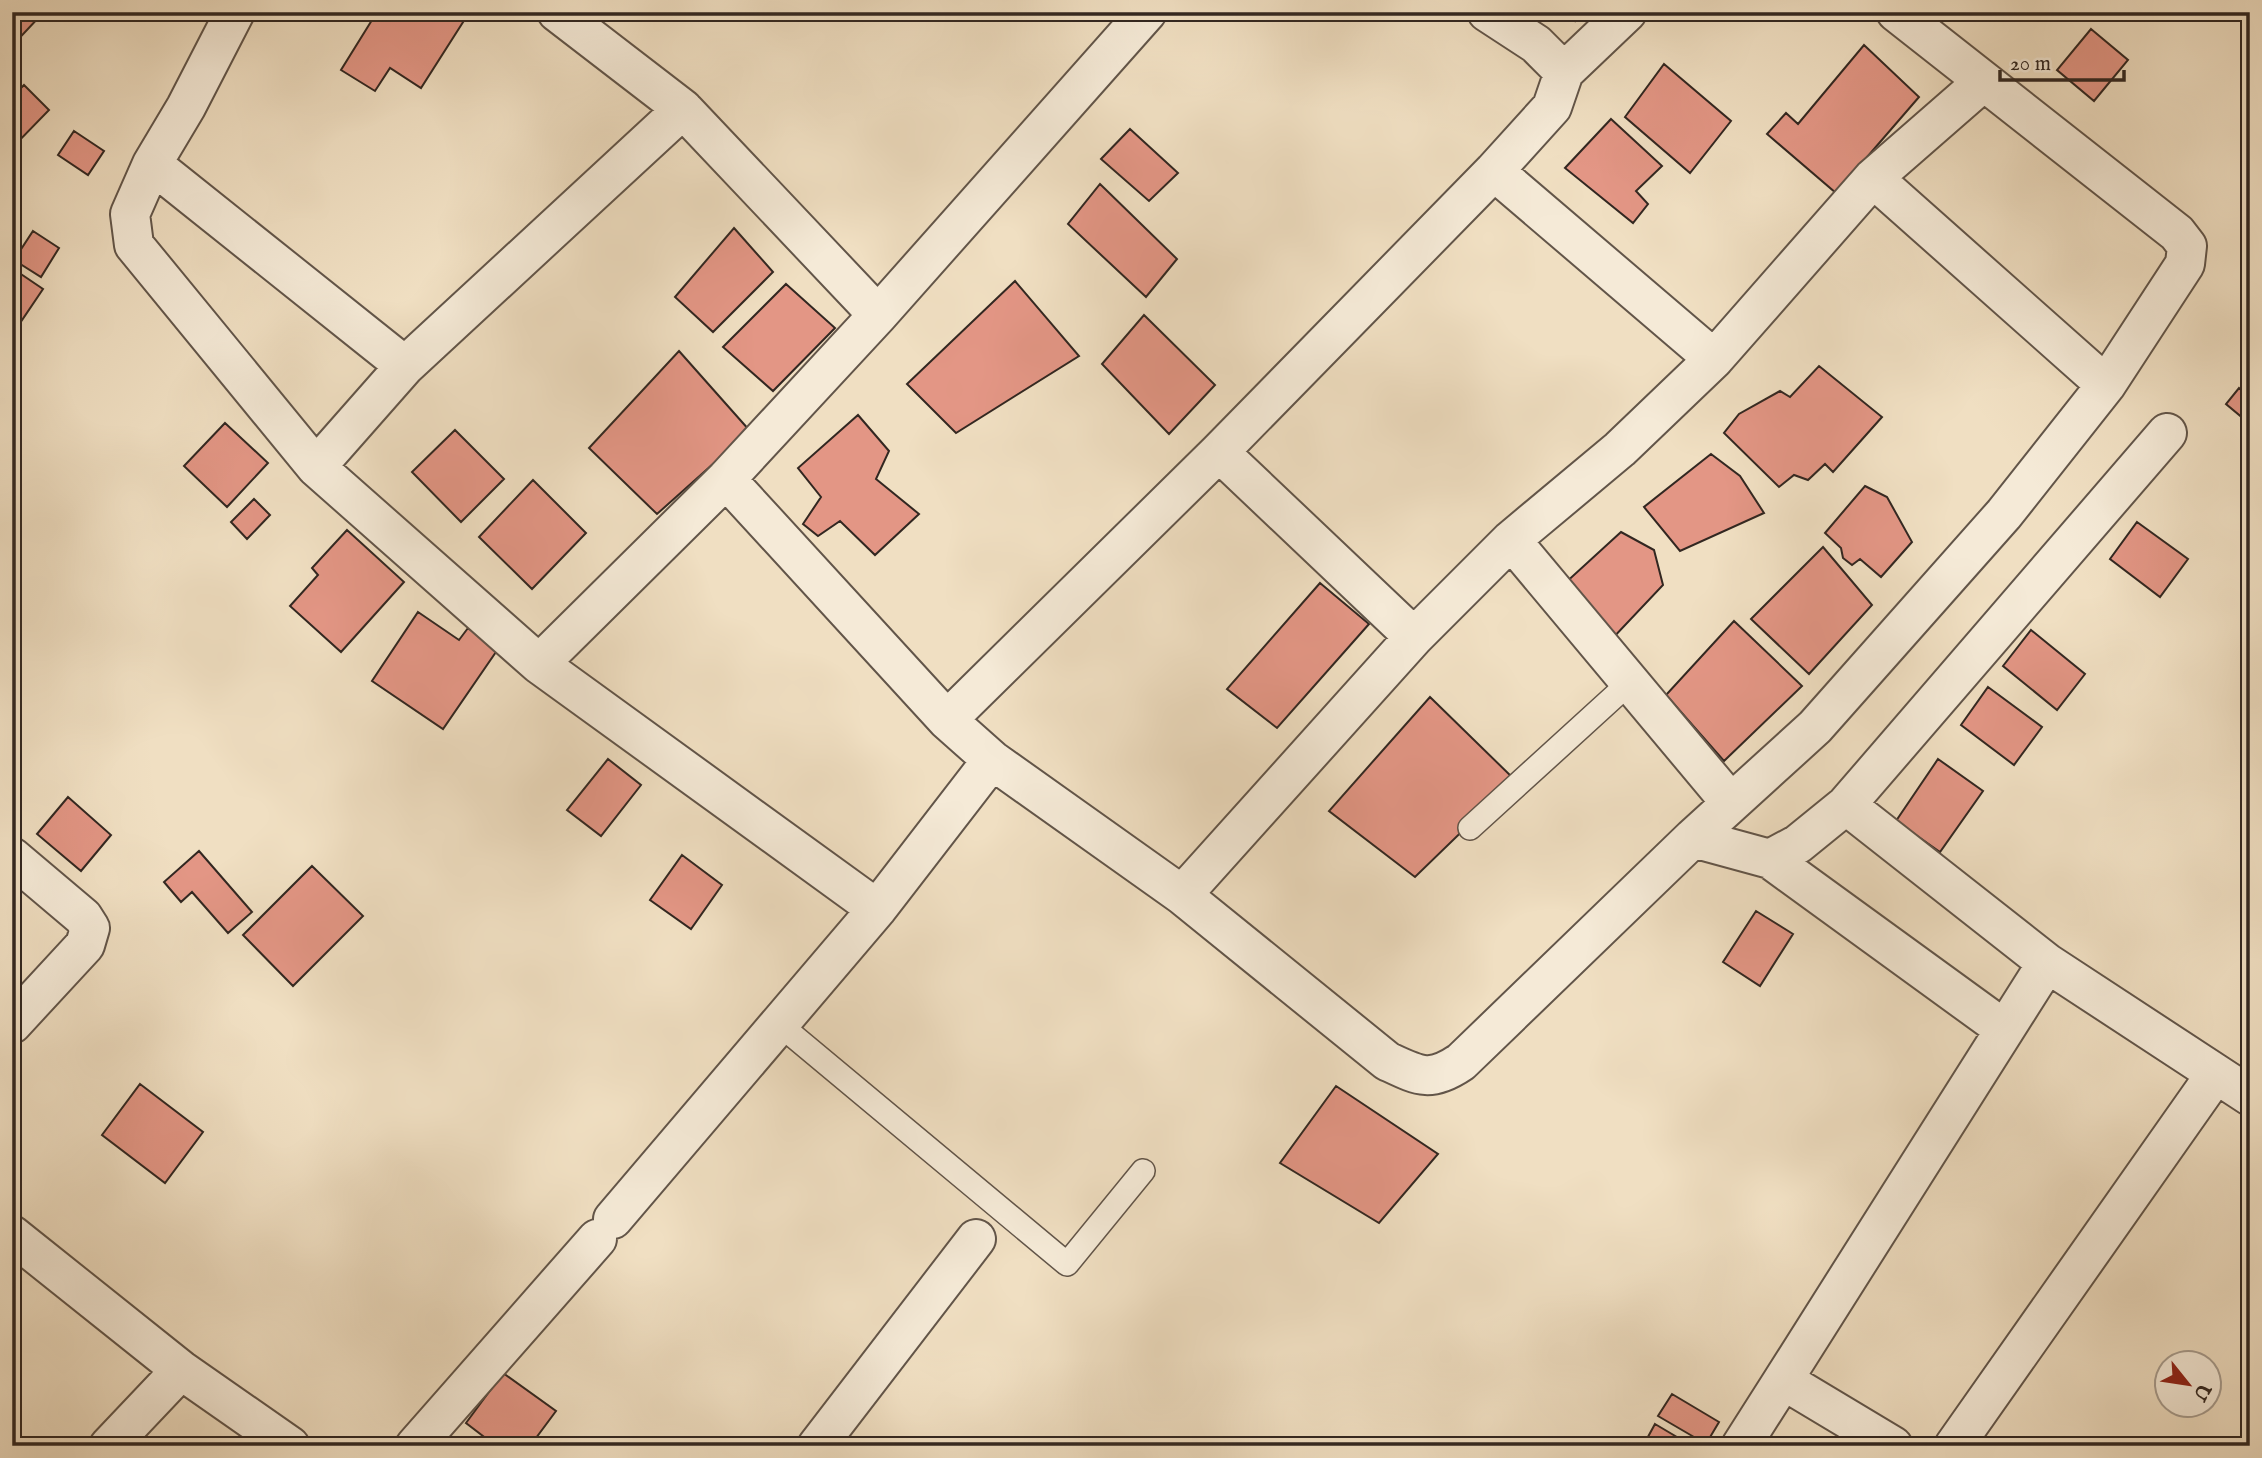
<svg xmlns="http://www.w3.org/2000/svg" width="2262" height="1458" viewBox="0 0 2262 1458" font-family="'IM FELL English',serif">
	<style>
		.building { fill: #e39685; stroke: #322721; stroke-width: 2 }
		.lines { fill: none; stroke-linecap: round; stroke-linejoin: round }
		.service-casing { stroke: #625549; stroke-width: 26 }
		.minor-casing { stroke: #625549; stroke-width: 42 }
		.service { stroke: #f5ead7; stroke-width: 23 }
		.minor { stroke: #f5ead7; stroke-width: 38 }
	</style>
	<rect width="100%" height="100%" fill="#f0dfc2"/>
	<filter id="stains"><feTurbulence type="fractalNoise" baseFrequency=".00286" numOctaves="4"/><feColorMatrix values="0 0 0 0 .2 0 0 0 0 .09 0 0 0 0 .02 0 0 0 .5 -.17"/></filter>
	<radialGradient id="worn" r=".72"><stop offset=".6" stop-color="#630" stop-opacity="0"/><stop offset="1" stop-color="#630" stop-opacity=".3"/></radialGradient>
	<path class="building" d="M12 12 41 15 12 46Z
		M377 12H455L465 19 421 88 390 68 375 91 341 70Z
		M1562 12H1581L1575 21Z
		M2091 29 2128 60 2094 101 2057 70Z
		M1864 45 1919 97 1836 193 1767 134 1786 113 1798 124Z
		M1664 64 1731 121 1690 173 1625 117Z
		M24 85 49 110 14 146 12 97Z
		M1611 119 1662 166 1636 191 1648 204 1633 223 1565 168Z
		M1130 129 1178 173 1149 201 1101 159Z
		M74 131 104 151 88 175 58 155Z
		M1100 184 1177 259 1146 297 1068 224Z
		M734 228 773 272 713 332 675 297Z
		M33 231 59 248 41 277 14 260Z
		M12 268 43 289 18 326 12 322Z
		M1015 281 1079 356 956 433 907 384Z
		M786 284 835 328 773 391 723 347Z
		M1144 315 1215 385 1169 434 1102 364Z
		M679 351 750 431 657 514 589 448Z
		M1819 366 1882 417 1833 472 1825 464 1808 480 1794 475 1779 487 1724 433 1739 414 1780 391 1790 397Z
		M2250 377V394L2242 387Z
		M2239 388 2250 398V424L2226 404Z
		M858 415 889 451 876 479 919 514 875 555 840 521 818 536 803 524 821 497 798 468Z
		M225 423 268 463 227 507 184 466Z
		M455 430 504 479 461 522 412 472Z
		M1711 454 1740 476 1764 513 1680 551 1644 507Z
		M533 480 586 533 532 589 479 537Z
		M1865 486 1887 497 1912 542 1881 577 1860 559 1852 565 1843 558 1841 548 1825 533Z
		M254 499 270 515 247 539 231 522Z
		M2137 522 2188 559 2160 597 2110 559Z
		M347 530 404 582 341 652 290 606 318 575 312 568Z
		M1621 532 1654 550 1663 585 1611 640 1563 585Z
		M1823 547 1872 605 1809 674 1751 619Z
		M1320 583 1369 624 1277 728 1227 689Z
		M418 612 459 640 468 628 498 649 443 729 372 681Z
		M1734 621 1802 686 1724 761 1666 695Z
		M2031 630 2085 674 2057 710 2003 666Z
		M1988 687 2042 727 2014 765 1961 725Z
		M1430 697 1515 780 1415 877 1329 811Z
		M608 759 641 785 601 836 567 810Z
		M1938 759 1983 791 1940 852 1896 821Z
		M68 797 111 835 81 871 37 834Z
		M199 851 252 912 228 933 192 892 181 902 164 882Z
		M682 855 722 885 691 929 650 900Z
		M312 866 363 916 293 986 243 935Z
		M1756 911 1793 934 1760 986 1723 962Z
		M140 1084 203 1132 165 1183 102 1135Z
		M1336 1086 1438 1154 1379 1223 1280 1163Z
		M503 1373 556 1411 530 1446H496L466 1423Z
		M1672 1394 1719 1422 1706 1444 1658 1416Z
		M1655 1424 1692 1446H1643Z"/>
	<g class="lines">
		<defs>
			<path id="service" d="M1470 828 1628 684
				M779 1024 1067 1264 1143 1171"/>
			<path id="minor" d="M235 12 186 107 152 164 130 214 134 245 316 467 405 366 683 109 878 315
				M557 12 683 109
				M1896 12 2177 233 2187 246 2185 264 2106 385 2004 514 1815 727 1693 838 1461 1062C1430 1083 1419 1076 1387 1061L1182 895 1414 637 1511 540 1620 449 1714 359 1873 178 1983 82
				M1564 72 1627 12
				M152 164 405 366
				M1494 171 1714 359
				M1873 178 2106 385
				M1219 452 1414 637
				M316 467 539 664 726 479 878 315 1147 12
				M726 479 947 720 992 760 1182 895
				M1511 540 1731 803
				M539 664 877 909
				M947 720 1219 452 1494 171 1552 107 1564 72 1536 44 1487 12
				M1846 805 2047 963 2250 1096
				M1693 838 1770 859 1798 844 1846 805 2167 433
				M12 857 83 917 90 928 85 945 12 1024
				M1770 859 2004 1029
				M613 1219 877 909 992 760
				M12 1235 181 1370 290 1446
				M1783 1380 2047 963
				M109 1446 181 1370
				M415 1446 597 1239
				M817 1446 976 1239
				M1741 1446 1783 1380 1893 1446
				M1954 1446 2215 1075"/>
		</defs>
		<use href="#service" class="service-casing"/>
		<use href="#minor" class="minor-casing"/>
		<use href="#service" class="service"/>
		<use href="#minor" class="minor"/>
	</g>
	<rect width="2262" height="1458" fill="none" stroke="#f0dfc2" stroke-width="42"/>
	<rect x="14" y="14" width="2234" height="1430" fill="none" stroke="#322721" stroke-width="3.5"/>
	<rect x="21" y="21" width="2220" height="1416" fill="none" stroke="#322721" stroke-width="2"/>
	<g transform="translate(2188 1384) rotate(120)"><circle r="33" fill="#f5ead7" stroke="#a79c8e" stroke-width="2"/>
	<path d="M0-5L12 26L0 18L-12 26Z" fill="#8f2418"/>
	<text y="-10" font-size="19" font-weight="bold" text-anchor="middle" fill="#322721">U</text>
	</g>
	<path d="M2000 70v10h124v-10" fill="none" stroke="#322721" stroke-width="3.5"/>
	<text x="2010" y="70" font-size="21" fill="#322721" stroke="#f5ead7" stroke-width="5" paint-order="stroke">20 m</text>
	<rect width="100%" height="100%" filter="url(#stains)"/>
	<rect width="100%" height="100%" fill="url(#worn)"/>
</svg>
